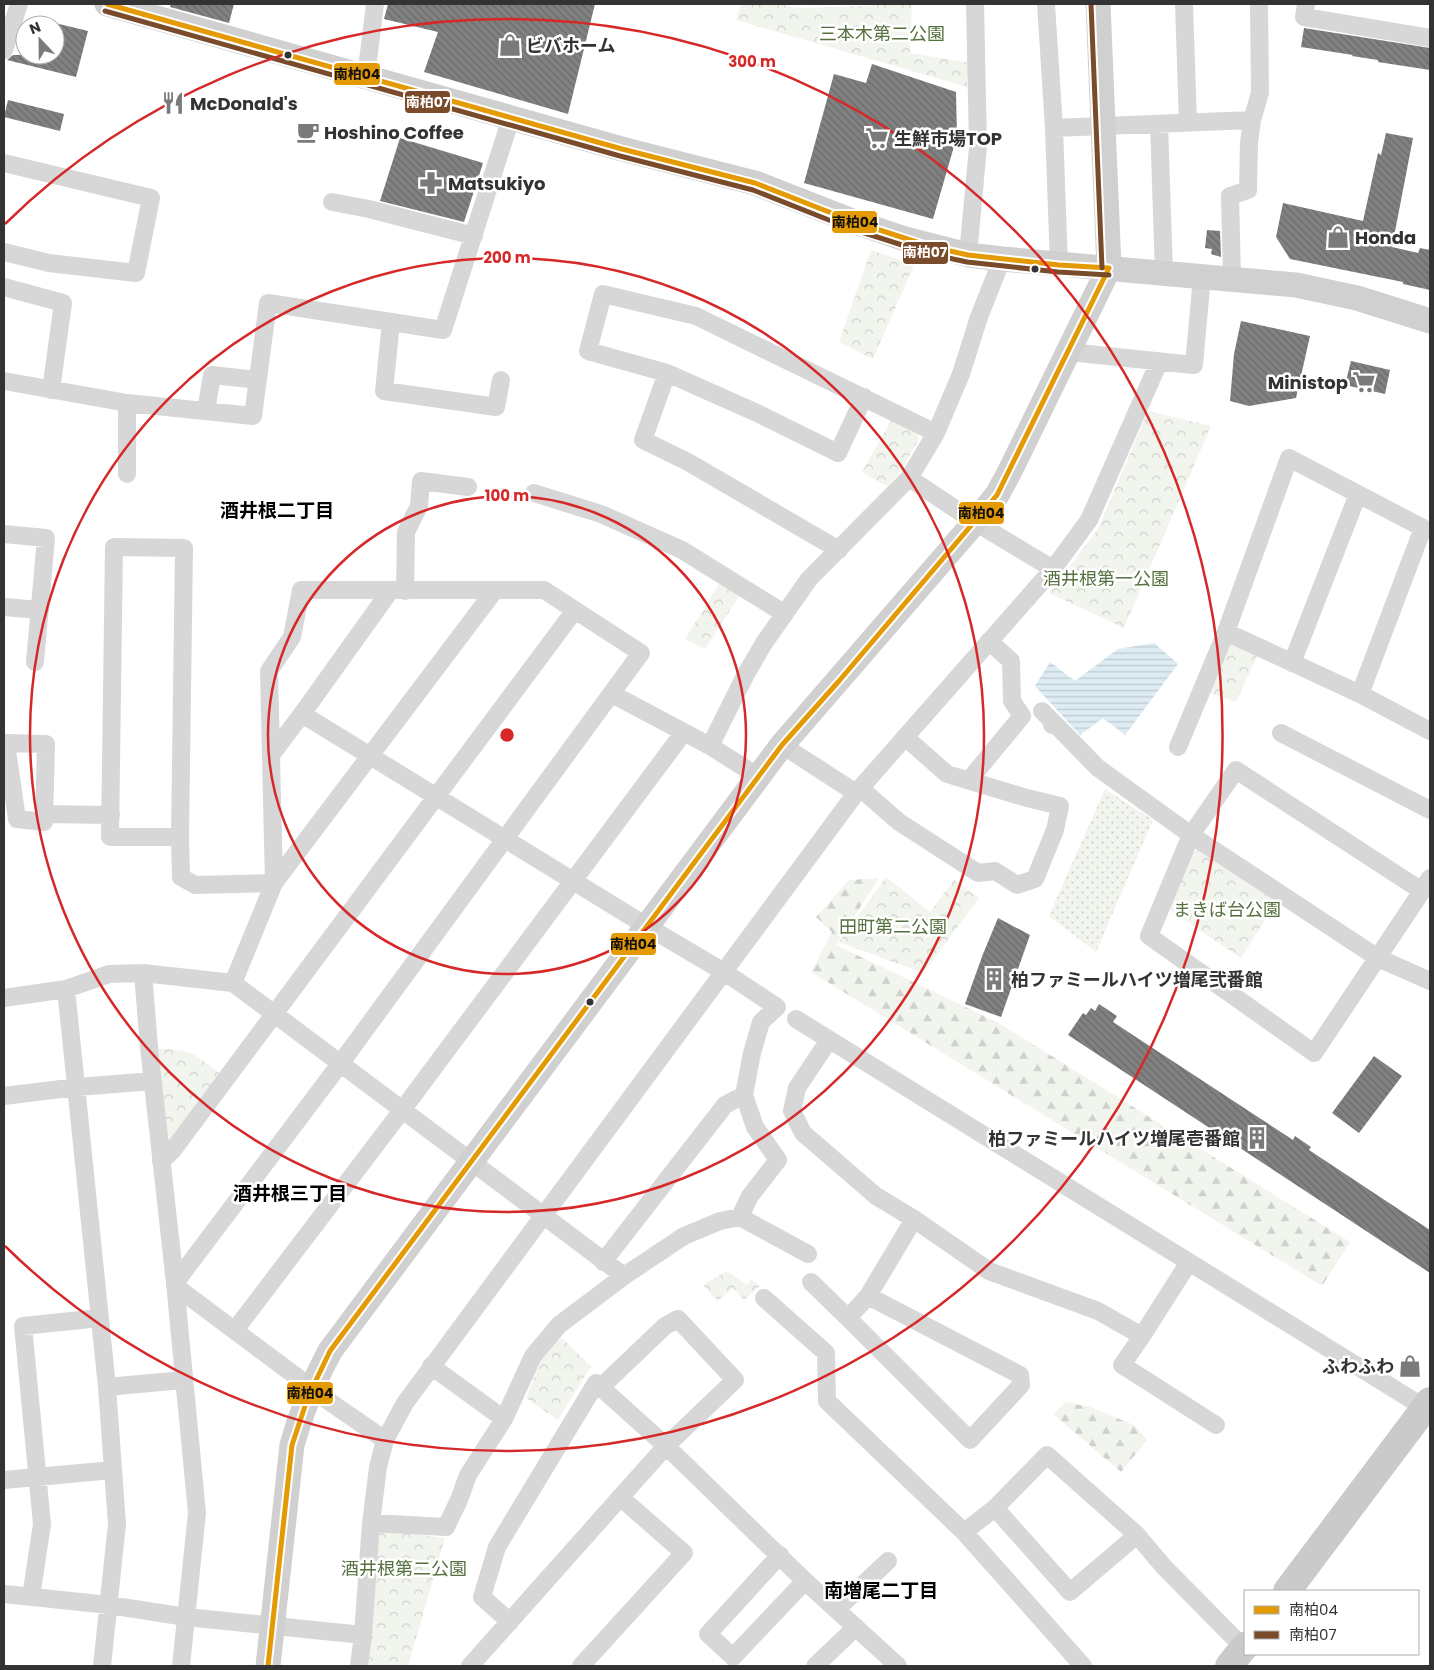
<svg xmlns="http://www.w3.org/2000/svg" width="1434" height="1670" viewBox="0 0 1434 1670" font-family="Poppins,'Noto Sans JP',sans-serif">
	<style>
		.grass { fill: url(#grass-dots) }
		.forest { fill: url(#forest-firs) }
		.park { fill: url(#park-crowns) }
		.water { fill: url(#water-rules) }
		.building { fill: url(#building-back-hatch) }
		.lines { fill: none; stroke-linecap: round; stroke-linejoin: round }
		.street { stroke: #d7d7d7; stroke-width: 18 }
		.secondary { stroke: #d0d0d0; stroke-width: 25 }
		.primary { stroke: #cacaca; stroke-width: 28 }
		.bus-1-casing { stroke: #fff; stroke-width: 9 }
		.bus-2-casing { stroke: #fff; stroke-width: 9 }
		.bus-1 { stroke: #e39a05; stroke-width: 5 }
		.bus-2 { stroke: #7a4b2a; stroke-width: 5 }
		.ring { fill: none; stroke: #d62828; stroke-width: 2.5 }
		.bus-dot { fill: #333; stroke: #fff; stroke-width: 2 }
		.labels { text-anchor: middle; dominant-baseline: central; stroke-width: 5; stroke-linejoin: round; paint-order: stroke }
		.park-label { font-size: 18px; fill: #56703f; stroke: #fff }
		.poi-label { font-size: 18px; font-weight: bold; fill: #333; stroke: #fff; text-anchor: start }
		.neighbourhood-label { font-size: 19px; font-weight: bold; fill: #000; stroke: #fff }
		.centre { fill: #d62828; stroke: #fff; stroke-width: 2.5 }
		.ring-label { font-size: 15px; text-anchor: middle; font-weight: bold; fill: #d62828; stroke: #fff; stroke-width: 5; stroke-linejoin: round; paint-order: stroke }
		.line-badge { stroke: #fff; stroke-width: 2 }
		.badge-label { font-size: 14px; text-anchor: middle; font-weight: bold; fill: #fff }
		.pale-badge-label { font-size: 14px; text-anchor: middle; font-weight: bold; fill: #111 }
	</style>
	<defs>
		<pattern id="grass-dots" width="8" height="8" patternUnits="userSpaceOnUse" patternTransform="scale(1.25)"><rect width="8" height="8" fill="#f1f5ed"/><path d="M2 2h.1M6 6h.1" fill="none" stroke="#cfd2cc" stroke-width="1.8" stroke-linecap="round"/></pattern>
		<pattern id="forest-firs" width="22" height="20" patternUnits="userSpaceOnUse" patternTransform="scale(1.25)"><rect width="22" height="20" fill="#f1f5ed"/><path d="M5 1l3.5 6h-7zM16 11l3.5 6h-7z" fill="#cfd2cc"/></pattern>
		<pattern id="park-crowns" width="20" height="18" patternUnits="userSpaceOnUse" patternTransform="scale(1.25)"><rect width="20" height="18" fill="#f1f5ed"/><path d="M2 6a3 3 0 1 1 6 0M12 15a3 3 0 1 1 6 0" fill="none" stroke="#cfd2cc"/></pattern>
		<pattern id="water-rules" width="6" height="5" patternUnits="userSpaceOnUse" patternTransform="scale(1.25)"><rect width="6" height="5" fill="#ddebf3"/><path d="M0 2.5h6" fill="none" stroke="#becad1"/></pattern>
		<pattern id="building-back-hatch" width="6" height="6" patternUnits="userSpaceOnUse" patternTransform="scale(1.25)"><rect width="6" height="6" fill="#818181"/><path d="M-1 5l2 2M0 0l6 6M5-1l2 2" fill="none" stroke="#6a6a6a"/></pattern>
	</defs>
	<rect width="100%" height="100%" fill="#fff"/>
	<path class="grass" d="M1105 789 1153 820 1096 952 1049 916Z"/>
	<path class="forest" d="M879 878 836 945 997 1022 1350 1242 1322 1286 811 972 832 932 816 917 849 880Z
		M1066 1402 1090 1407 1134 1425 1147 1440 1121 1472 1053 1414Z"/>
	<path class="park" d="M741 4H781L791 7 805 8 912 4 910 53 971 63V77L967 79V87L736 20Z
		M871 250 914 265 873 359 839 342Z
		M1148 411 1211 426 1124 628 1049 593 1098 529Z
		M892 419 916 431 919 439 901 471 887 486 862 472Z
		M721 581 740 595 705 649 685 639Z
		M1233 643 1258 654 1236 702 1207 692 1226 645Z
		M1198 850 1276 902 1241 958 1167 908 1191 852Z
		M886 877 930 912 954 880 979 898 923 973 839 942Z
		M154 1049C192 1049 193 1053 222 1075L171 1145 164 1143Z
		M727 1271 747 1285 751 1279 760 1286 744 1300 733 1288 718 1301 703 1285Z
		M561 1337 591 1366 558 1420 526 1398 541 1360Z
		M380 1530 445 1538 408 1666H365L376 1533Z"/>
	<path class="water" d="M1154 643 1178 664 1125 735 1103 718 1080 735 1035 686 1050 662 1075 681 1118 649Z"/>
	<path class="building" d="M171 4H234L229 23 170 7Z
		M388 4H595L568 114 424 72 438 32 384 19Z
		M55 23 88 31 76 77 7 60 13 55H55Z
		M1304 28 1430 48V70L1378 62V60L1352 56 1353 55 1301 47Z
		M872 64 956 92 957 136 933 219 804 183 834 74 866 83Z
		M8 100 64 114 60 131 4 117Z
		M1386 133 1413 138 1392 247 1418 253 1420 248 1430 250V290L1403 284V282L1290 259 1276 237 1283 203 1363 221 1378 153 1381 155Z
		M400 138 483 163 464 222 380 201Z
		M1207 230 1220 231 1221 257 1211 254 1212 249 1205 248Z
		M1241 321 1310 336 1296 398 1249 406 1230 401 1234 354Z
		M1351 361 1390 370 1385 394 1345 385Z
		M998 918 1030 935 1001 1017 965 1004 983 954Z
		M1099 1004 1117 1016 1113 1022 1293 1140 1295 1136 1311 1147 1309 1150 1430 1230V1273L1068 1035 1083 1013 1086 1015 1091 1008 1095 1011Z
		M1374 1056 1402 1076 1359 1133 1332 1113Z"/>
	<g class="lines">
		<path class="street" d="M1046 4 1054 128 1059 265
			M1184 4 1188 123
			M1306 4 1304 17 1430 38
			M4 50 19 4
			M366 77 375 4
			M1159 124 1164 273
			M1054 128 1252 120
			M4 163 151 198 136 273 49 263 4 252
			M332 202 369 209 474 236
			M968 255 978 147 975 4
			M1232 278 1230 196 1248 190 1249 143 1252 120 1260 93 1259 4
			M4 287 63 303 51 390
			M391 322 384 391 496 407 501 380
			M1069 352 1194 365 1202 276
			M667 373 643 440 688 462 839 550
			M4 381 127 403 253 416 268 303 443 330 511 118
			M864 397 838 453 757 413 667 373 588 351 603 294 696 316 936 433
			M127 403V474
			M206 411 212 375 258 380
			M909 478 975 522 1053 569
			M534 493 601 514 682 550 785 614
			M4 534 46 538 35 662
			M405 591 406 532 419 506 421 481 468 487
			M4 607 40 610
			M1226 632 1360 694 1430 731
			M1292 663 1358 494
			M612 694 710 746 759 777
			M1042 711 1054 723 1052 725
			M302 714 648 927 724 972 777 1007 761 1022 752 1053 744 1095 725 1105 603 1262
			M1054 723 1098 768 1191 835 1378 958 1430 981
			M1281 733 1430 810
			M6 743 46 744 44 822 17 819Z
			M782 745 856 793
			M710 746 746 674 764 643 809 579 909 478 936 433 961 374 979 317 1002 259
			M1178 747 1226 632 1289 458 1423 528 1360 694
			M271 755 302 714 390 591
			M1236 770 1422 891 1314 1053 1149 936 1191 835Z
			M970 779 1022 716 1012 701 1011 661 989 641
			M860 788 899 822 978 873 995 871 1017 885 1035 879 1055 830 1060 806 1027 798 947 774 905 737
			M44 814 111 815
			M180 837H110L114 547 184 548 180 837 181 877 195 885 274 883 495 590
			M1422 891 1430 878
			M143 973 149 1047 175 1283 197 1513 181 1666
			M66 989 107 1387 117 1524 102 1666
			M4 998 66 989 109 974 143 973 233 983 624 1276
			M796 1019 1425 1408
			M829 1040 797 1088 792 1111 803 1133 876 1196 914 1219 989 1271 1098 1311 1142 1336 1189 1262
			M4 1096 77 1087 153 1081
			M161 1161 173 1150 575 610
			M740 1217 750 1196 778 1160 755 1127 744 1095
			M811 1282 848 1318
			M175 1283 340 1064 641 653 544 590H301L292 637 269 671 274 883 233 983
			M175 1286 297 1377 311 1389 385 1440
			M868 1296 848 1318 970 1440 1021 1385 1020 1375 868 1296 914 1219
			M764 1298 826 1353 827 1401 964 1532
			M235 1330 403 1109 684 732
			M1142 1336 1122 1365 1216 1425
			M431 1366 504 1419
			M107 1387 183 1380
			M4 1480 113 1470
			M995 1508 964 1532 1083 1666
			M371 1523 446 1527 459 1500 468 1475 504 1419 533 1356 559 1325 624 1276 684 1236 720 1221 740 1217 808 1254
			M1137 1535 1070 1592 995 1508 1047 1455 1137 1535 1164 1567 1244 1648
			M780 1555 708 1634 733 1657 805 1581
			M4 1594 109 1605 186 1617 363 1635
			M31 1597 42 1524 23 1326 100 1318
			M837 1609 888 1561
			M510 1622 482 1597 497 1547 596 1383 666 1446 805 1581 898 1666
			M359 1666 363 1635 371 1523 378 1467 385 1440 405 1403 856 793 1053 569 1089 520 1159 362
			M470 1666 666 1446 735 1380 678 1319 665 1326 601 1387
			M581 1666 684 1553 620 1497
			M815 1666 856 1627"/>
		<path class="secondary" d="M107 4 622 149 755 183 852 221 902 238 968 255 1002 259 1296 285 1357 298 1430 321
			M268 1666 292 1445C301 1412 314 1381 330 1351L782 745 975 522 997 495 1009 473 1109 268 1098 4"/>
		<path class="primary" d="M1287 1591 1430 1401
			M1229 1666 1245 1646"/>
		<defs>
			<path id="bus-1" d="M107 4 622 149 755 183 852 221 932 247 968 255 1059 265 1109 268
				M268 1666 292 1445 308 1397 330 1351 782 745 839 681 997 495 1109 268"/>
			<path id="bus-2" d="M1091 4 1102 268
				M105 11 620 156 753 190 849 228 930 254 967 262 1058 272 1109 275"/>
		</defs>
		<use href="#bus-1" class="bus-1-casing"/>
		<use href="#bus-2" class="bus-2-casing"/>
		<use href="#bus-1" class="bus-1"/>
		<use href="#bus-2" class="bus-2"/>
	</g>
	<g class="ring">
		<circle cx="507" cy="735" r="239"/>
		<circle cx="507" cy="735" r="477"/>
		<path d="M5 224A716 716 0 1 1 5 1246"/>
	</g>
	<defs>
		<symbol id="shop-bare" viewBox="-9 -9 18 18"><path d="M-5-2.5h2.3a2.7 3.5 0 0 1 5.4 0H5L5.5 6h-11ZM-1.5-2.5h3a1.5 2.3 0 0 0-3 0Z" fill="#7a7a7a" stroke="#fff" stroke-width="2.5" paint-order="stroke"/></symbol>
		<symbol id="restaurant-bare" viewBox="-9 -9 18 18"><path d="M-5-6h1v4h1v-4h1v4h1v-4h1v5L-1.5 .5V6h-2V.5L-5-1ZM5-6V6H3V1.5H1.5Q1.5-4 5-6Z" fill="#7a7a7a" stroke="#fff" stroke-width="2.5" paint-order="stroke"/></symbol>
		<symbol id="cafe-bare" viewBox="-9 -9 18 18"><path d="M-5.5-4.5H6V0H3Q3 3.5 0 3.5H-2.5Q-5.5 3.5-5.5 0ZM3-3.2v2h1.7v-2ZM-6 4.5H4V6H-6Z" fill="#7a7a7a" stroke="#fff" stroke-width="2.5" paint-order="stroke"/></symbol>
		<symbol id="supermarket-bare" viewBox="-9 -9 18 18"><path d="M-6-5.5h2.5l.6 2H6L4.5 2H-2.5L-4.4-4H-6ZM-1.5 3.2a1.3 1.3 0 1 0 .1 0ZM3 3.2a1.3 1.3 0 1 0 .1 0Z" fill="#7a7a7a" stroke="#fff" stroke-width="2.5" paint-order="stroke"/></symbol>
		<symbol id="pharmacy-bare" viewBox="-9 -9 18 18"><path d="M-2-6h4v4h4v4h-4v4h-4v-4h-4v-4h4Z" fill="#7a7a7a" stroke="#fff" stroke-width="2.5" paint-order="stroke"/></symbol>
		<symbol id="building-bare" viewBox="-9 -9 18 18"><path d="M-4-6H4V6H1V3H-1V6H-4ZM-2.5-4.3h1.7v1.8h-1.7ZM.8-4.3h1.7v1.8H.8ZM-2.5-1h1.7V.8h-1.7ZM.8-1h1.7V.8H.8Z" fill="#7a7a7a" stroke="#fff" stroke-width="2.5" paint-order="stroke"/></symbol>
	</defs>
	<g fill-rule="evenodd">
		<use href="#shop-bare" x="494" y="29" width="32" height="32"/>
		<use href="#restaurant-bare" x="157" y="87" width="32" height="32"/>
		<use href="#cafe-bare" x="292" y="116" width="32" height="32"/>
		<use href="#supermarket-bare" x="861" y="122" width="32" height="32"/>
		<use href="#pharmacy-bare" x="415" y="167" width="32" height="32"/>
		<use href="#shop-bare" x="1322" y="221" width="32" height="32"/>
		<use href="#supermarket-bare" x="1348" y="366" width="32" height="32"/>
		<use href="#building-bare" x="978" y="963" width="32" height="32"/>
		<use href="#building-bare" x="1241" y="1122" width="32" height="32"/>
		<use href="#shop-bare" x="1394" y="1350" width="32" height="32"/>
	</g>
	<g class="bus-dot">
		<circle cx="288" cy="55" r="4.5"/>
		<circle cx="1035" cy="269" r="4.5"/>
		<circle cx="590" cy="1002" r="4.5"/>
	</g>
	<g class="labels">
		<g class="park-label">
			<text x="882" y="33">三本木第二公園</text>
			<text x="1106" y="578">酒井根第一公園</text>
			<text x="1227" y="909">まきば台公園</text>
			<text x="893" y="926">田町第二公園</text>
			<text x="404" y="1568">酒井根第二公園</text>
		</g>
		<g class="poi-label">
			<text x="526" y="45">ビバホーム</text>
			<text x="190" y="103">McDonald's</text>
			<text x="324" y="132">Hoshino Coffee</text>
			<text x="894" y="138">生鮮市場TOP</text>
			<text x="448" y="183">Matsukiyo</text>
			<text x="1355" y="237">Honda</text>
			<text x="1348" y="382" text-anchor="end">Ministop</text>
			<text x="1011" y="979">柏ファミールハイツ増尾弐番館</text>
			<text x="1240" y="1138" text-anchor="end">柏ファミールハイツ増尾壱番館</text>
			<text x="1394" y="1366" text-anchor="end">ふわふわ</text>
		</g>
		<g class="neighbourhood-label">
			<text x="277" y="510">酒井根二丁目</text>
			<text x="290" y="1193">酒井根三丁目</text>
			<text x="881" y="1590">南増尾二丁目</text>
		</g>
	</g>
	<circle cx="507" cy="735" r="8" class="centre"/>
	<g class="ring-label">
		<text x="752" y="67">300 m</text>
		<text x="507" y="263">200 m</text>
		<text x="507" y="501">100 m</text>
	</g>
	<g class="line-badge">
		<rect x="333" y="62" width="48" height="24" rx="5" fill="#e39a05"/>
		<rect x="404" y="90" width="47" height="24" rx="5" fill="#7a4b2a"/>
		<rect x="831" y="210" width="47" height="24" rx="5" fill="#e39a05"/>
		<rect x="902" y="241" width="47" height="24" rx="5" fill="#7a4b2a"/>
		<rect x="958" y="501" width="47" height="24" rx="5" fill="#e39a05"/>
		<rect x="610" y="932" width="47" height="24" rx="5" fill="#e39a05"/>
		<rect x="286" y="1381" width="48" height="24" rx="5" fill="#e39a05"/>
	</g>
	<g class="badge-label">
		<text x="428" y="107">南柏07</text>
		<text x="925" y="257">南柏07</text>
	</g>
	<g class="pale-badge-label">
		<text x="357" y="79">南柏04</text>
		<text x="855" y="227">南柏04</text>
		<text x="981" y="518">南柏04</text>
		<text x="633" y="949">南柏04</text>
		<text x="310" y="1398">南柏04</text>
	</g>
	<rect width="1434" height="1670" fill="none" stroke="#333333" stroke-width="10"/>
	<rect x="1244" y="1590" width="175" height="65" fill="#ffffff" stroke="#adadad"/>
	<rect x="1254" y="1606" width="25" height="8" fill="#e39a05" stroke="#adadad"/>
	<text x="1289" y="1615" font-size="15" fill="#333333">南柏04</text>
	<rect x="1254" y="1631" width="25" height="8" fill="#7a4b2a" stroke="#adadad"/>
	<text x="1289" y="1640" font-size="15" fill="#333333">南柏07</text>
	<g transform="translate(40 40) rotate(338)"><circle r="24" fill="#ffffff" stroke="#adadad"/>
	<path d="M0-4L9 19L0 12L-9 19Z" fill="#7a7a7a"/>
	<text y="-8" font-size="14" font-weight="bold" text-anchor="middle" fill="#333333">N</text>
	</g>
</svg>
